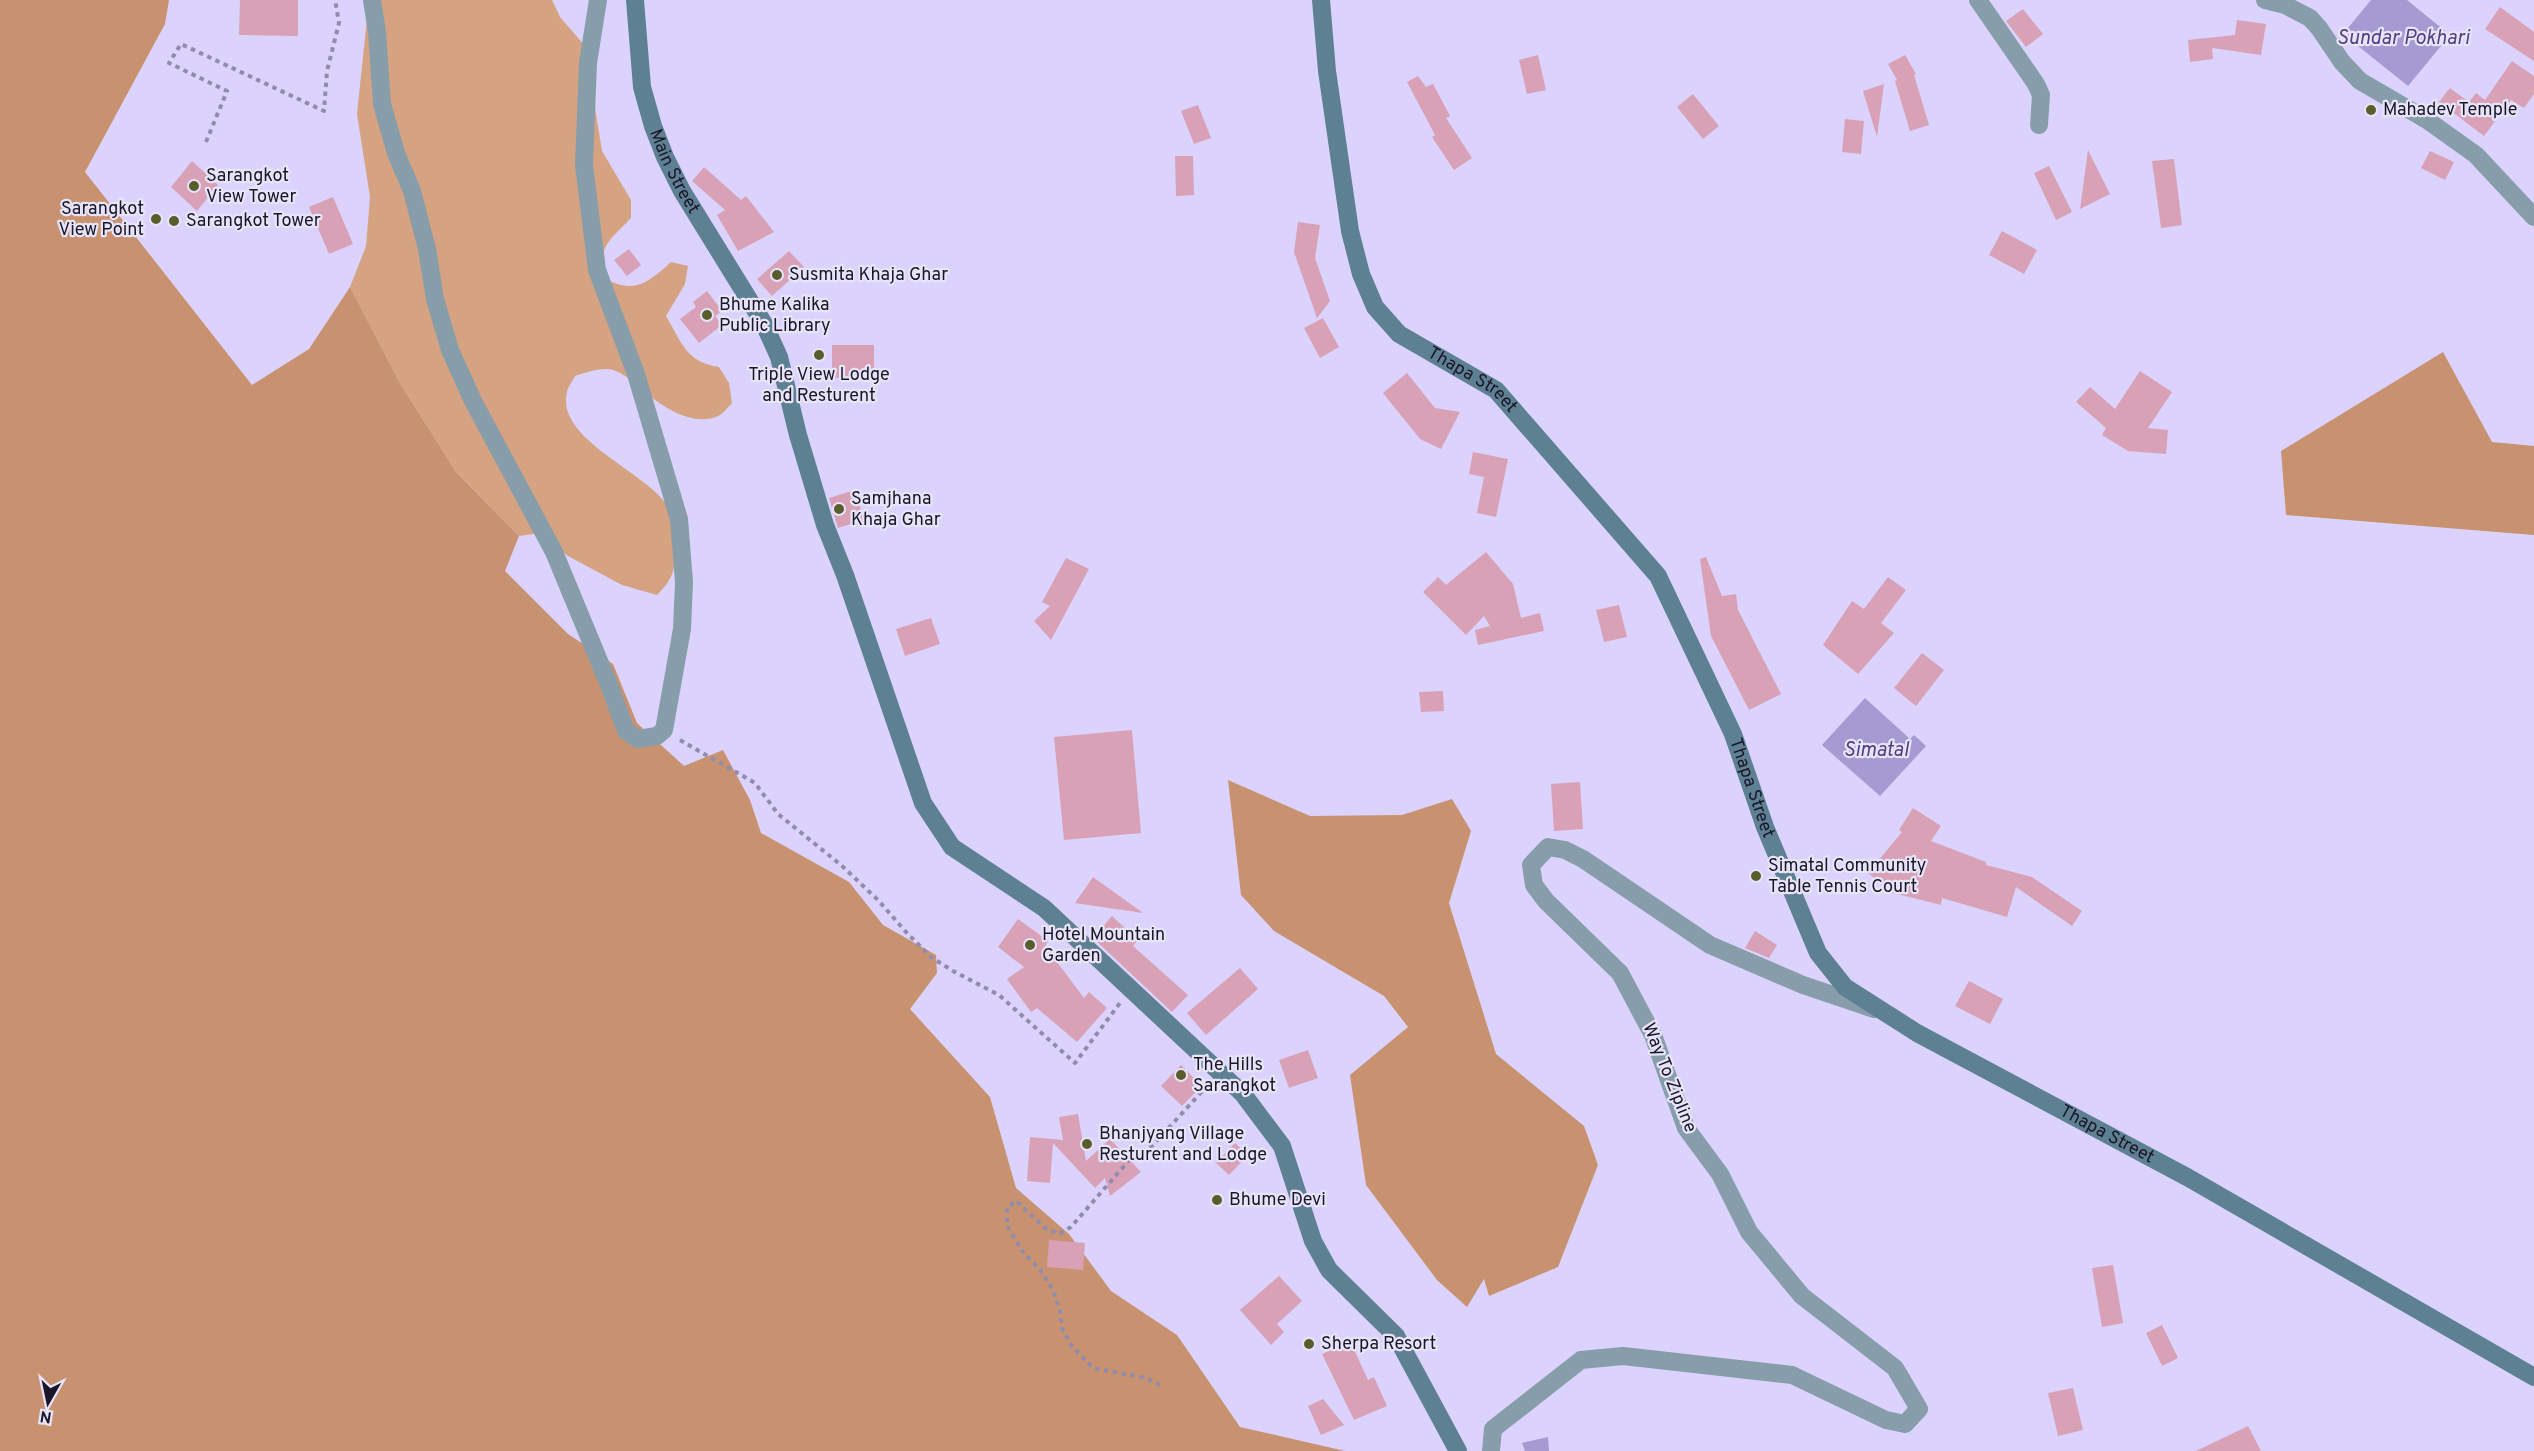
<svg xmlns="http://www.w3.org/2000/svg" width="2534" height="1451" viewBox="0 0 2534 1451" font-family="Overpass,sans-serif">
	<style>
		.green { fill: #d5a282 }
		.forest { fill: #c89270 }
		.water { fill: #a59ad1 }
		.building { fill: #d8a1b6 }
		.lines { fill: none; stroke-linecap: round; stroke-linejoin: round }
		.path { stroke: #928cac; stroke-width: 4; stroke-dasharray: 4.5 4.5; stroke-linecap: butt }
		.street { stroke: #879daa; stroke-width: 18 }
		.secondary { stroke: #5e8093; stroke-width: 18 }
		.poi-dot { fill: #595d2b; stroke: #e7e4f9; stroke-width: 2 }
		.labels { text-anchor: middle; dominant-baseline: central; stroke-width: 4.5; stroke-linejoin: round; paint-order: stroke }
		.poi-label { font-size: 18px; fill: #1a1628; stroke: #e7e4f9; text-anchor: start }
		.street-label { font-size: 18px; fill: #1a1628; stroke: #e7e4f9 }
		.water-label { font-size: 20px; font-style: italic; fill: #513f83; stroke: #e7e4f9 }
	</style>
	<rect width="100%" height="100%" fill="#dbd3fd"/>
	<path class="green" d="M369 0H552L560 17 585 46 602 151 631 200V218C610 240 596 247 605 279 635 294 648 283 671 262L688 266 685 284 666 316C682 343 686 362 719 367L729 383 732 403C728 407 723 414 718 416 694 427 664 408 646 393 636 385 628 376 616 371 604 366 588 372 575 376 573 380 568 387 567 392 555 440 649 472 670 509 675 518 673 534 674 545 676 569 674 578 657 595L622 585 568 556 540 533 519 536 456 472 400 383 350 287 366 246 370 197 357 114Z"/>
	<path class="forest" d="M0 0H169L165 24 85 172 252 385 309 349 350 287 400 383 456 472 519 536 505 571 568 634 613 664 637 723 684 766 723 750 750 800 761 833 849 882 883 925 936 955 937 973 910 1009 990 1097 1016 1188 1069 1234 1111 1291 1177 1335 1240 1427 1345 1451H0Z
		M2443 352 2492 442 2534 446V535L2286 515 2281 451Z
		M1228 780 1310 816 1402 815 1452 799 1471 831 1449 903 1496 1054 1584 1126 1598 1165 1558 1267 1489 1296 1484 1279 1467 1307 1437 1280 1366 1185 1350 1075 1408 1027 1384 996 1274 931 1241 895Z"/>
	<path class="water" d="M2371 0H2407L2450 35 2408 86 2343 34Z
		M1865 698 1910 739 1914 735 1926 746 1880 796 1822 745Z
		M1548 1437 1549 1451H1525L1522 1443Z"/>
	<path class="building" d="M240 0H298V36L239 35Z
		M2500 7 2534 32V61L2485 29Z
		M2023 9 2043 34 2026 47 2006 21Z
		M2237 20 2266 24 2261 55 2212 48 2213 59 2190 62 2188 40 2235 35Z
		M1538 55 1546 90 1527 94 1519 60Z
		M1905 55 1916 74 1914 75 1929 125 1910 131 1895 81 1897 80 1888 64Z
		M2512 61 2534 76V94L2524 108 2511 100 2484 136 2439 102 2450 88 2469 102 2476 93 2485 100Z
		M1418 76 1426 87 1433 84 1450 116 1446 118 1472 158 1454 170 1432 137 1435 135 1407 82Z
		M1884 84 1877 137 1863 91Z
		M1693 94 1719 126 1703 139 1677 107Z
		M1198 105 1211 138 1194 144 1181 111Z
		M1845 119 1864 121 1861 154 1842 152Z
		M2088 150 2110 194 2080 209Z
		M2430 151 2454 162 2445 180 2421 168Z
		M1175 156H1193L1194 195 1176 196Z
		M2174 159 2182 225 2161 228 2152 161Z
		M192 161 218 185 197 211 171 187Z
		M2049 166 2072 212 2056 220 2034 173Z
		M704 167 741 200 746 196 774 232 738 251 717 215 725 210 692 181Z
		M333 197 353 244 329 254 309 207Z
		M1298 222 1320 225 1315 258 1330 301 1317 318 1294 252Z
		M2002 231 2037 250 2024 274 1989 255Z
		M629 249 641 265 627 276 614 260Z
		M789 251 804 267 772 296 757 279Z
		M707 291 722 311 715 316 722 325 699 343 680 319 696 307 693 302Z
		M1323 318 1339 347 1320 358 1304 328Z
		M832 345H874V377L832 378Z
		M2140 371 2172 392 2148 428 2168 430 2166 454 2128 451 2102 435 2106 428 2076 402 2090 387 2115 409Z
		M1407 373 1435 408 1460 412 1441 449 1420 439 1383 393Z
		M1473 452 1508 459 1496 517 1477 513 1484 477 1469 474Z
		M855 490 864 520 838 528 829 498Z
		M1486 552 1513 584 1521 618 1540 613 1544 631 1478 645 1475 630 1490 626 1484 616 1466 635 1423 592 1438 577 1446 585Z
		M1706 557 1722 596 1736 594 1738 610 1781 694 1749 710 1711 636 1700 559Z
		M1066 558 1089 569 1051 640 1034 621 1050 606 1042 602Z
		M1888 577 1906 590 1881 623 1894 633 1858 674 1823 645 1852 601 1864 609Z
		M1619 605 1627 637 1604 642 1596 610Z
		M931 618 940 644 905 656 896 629Z
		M1922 653 1944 670 1916 706 1894 688Z
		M1443 691 1444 711 1421 712 1419 692Z
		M1132 730 1141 833 1064 840 1054 737Z
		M1580 782 1583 829 1554 831 1551 784Z
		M1913 808 1941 826 1931 841 1986 862V865L2032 877 2082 911 2072 926 2016 887 2007 917 1942 898 1941 905 1893 893 1868 873 1902 832 1899 830Z
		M1093 877 1143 913 1075 903Z
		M1112 916 1138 940 1133 946 1188 995 1172 1012 1093 938Z
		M1018 919 1048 941 1045 946 1084 998 1089 992 1107 1008 1077 1042 1037 1008 1031 1012 1007 979 1024 967 998 947Z
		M1755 931 1777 945 1769 958 1745 948Z
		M1240 968 1258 989 1206 1035 1187 1013Z
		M1969 981 2003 999 1990 1024 1955 1006Z
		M1308 1050 1318 1078 1289 1088 1279 1060Z
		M1181 1065 1202 1086 1182 1106 1161 1086Z
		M1078 1114 1086 1161 1110 1139 1141 1172 1110 1196 1105 1178 1095 1188 1053 1143 1050 1183 1027 1181 1030 1137 1063 1140 1059 1117Z
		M1235 1143 1248 1155 1229 1175 1216 1163Z
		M1049 1240 1085 1243 1083 1270 1047 1267Z
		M2113 1265 2123 1323 2102 1327 2092 1268Z
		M1279 1276 1302 1301 1277 1324 1284 1332 1271 1345 1240 1310Z
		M2162 1325 2178 1358 2162 1366 2146 1333Z
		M1350 1341 1368 1380 1374 1377 1387 1406 1354 1420 1322 1354Z
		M2073 1388 2083 1430 2058 1436 2048 1393Z
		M1323 1399 1344 1425 1321 1435 1308 1406Z
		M2248 1426 2261 1451H2196Z"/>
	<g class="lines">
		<path class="path" d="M206 142 227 91 169 63 181 44 324 111 327 71 339 23 335 0
			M680 740 755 783 778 814 841 865 878 900 906 932 931 957 953 971 999 995 1075 1063 1120 1003
			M1160 1385 1146 1378 1093 1368 1071 1345 1062 1328 1060 1311 1053 1290 1041 1271 1023 1252 1007 1226V1208L1016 1201 1045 1228 1059 1234 1071 1227 1131 1158 1153 1145 1207 1086"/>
		<path class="street" d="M372 0 377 32 382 104 396 153 412 191 427 249 435 299 450 350 473 401 554 552 609 685 626 731 638 739 657 736 664 730 682 629 684 582 679 519 636 374 597 270 584 165 588 63 598 0
			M1978 0 2036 84 2041 95 2039 125
			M2265 0 2285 5 2310 18 2319 28 2342 62 2360 81 2427 120 2476 155 2534 217
			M1491 1451 1493 1429 1581 1360 1623 1356 1792 1375 1886 1420 1905 1424 1919 1409 1895 1368 1802 1296 1749 1232 1720 1174 1686 1128 1653 1035 1620 973 1546 901 1534 885 1531 865 1548 847 1565 850 1583 859 1710 945 1803 985 1874 1009"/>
		<g class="secondary">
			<path id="s1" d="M635 0 642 87 653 126 665 157 682 191 764 324 779 357 798 435 825 525 845 575 923 803 952 847 1044 908 1243 1094 1282 1146 1313 1241 1329 1270 1396 1336 1458 1451"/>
			<path id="s2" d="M1321 0 1327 71 1350 231 1361 274 1375 307 1399 334 1496 390 1658 576 1733 734 1765 827 1818 953 1845 987 1917 1033 2187 1177 2534 1377"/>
		</g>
	</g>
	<g class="poi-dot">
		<circle cx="2371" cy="110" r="6"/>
		<circle cx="194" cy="186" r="6"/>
		<circle cx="156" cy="219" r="6"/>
		<circle cx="174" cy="221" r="6"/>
		<circle cx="777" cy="275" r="6"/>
		<circle cx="707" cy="315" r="6"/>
		<circle cx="819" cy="355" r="6"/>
		<circle cx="839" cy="509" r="6"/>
		<circle cx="1756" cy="876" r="6"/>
		<circle cx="1030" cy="945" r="6"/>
		<circle cx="1181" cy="1075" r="6"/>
		<circle cx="1087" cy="1144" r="6"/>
		<circle cx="1217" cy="1200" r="6"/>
		<circle cx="1309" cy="1344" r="6"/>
	</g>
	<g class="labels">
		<g class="poi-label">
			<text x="2383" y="110">Mahadev Temple</text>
			<text x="206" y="176">Sarangkot<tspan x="206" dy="21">View Tower</tspan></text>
			<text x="144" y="209" text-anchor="end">Sarangkot<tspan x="144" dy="21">View Point</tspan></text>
			<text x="186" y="221">Sarangkot Tower</text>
			<text x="789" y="275">Susmita Khaja Ghar</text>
			<text x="719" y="305">Bhume Kalika<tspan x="719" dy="21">Public Library</tspan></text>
			<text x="819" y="375" text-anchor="middle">Triple View Lodge<tspan x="819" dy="21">and Resturent</tspan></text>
			<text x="851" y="499">Samjhana<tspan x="851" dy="21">Khaja Ghar</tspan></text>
			<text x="1768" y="866">Simatal Community<tspan x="1768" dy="21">Table Tennis Court</tspan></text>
			<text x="1042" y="935">Hotel Mountain<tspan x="1042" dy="21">Garden</tspan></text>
			<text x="1193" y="1065">The Hills<tspan x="1193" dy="21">Sarangkot</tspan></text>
			<text x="1099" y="1134">Bhanjyang Village<tspan x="1099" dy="21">Resturent and Lodge</tspan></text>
			<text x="1229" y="1200">Bhume Devi</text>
			<text x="1321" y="1344">Sherpa Resort</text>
		</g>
		<g class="street-label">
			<text stroke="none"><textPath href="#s1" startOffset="178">Main Street</textPath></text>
			<text stroke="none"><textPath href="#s2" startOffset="436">Thapa Street</textPath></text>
			<text stroke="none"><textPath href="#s2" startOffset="940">Thapa Street</textPath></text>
			<text transform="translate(1669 1078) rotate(68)">Way To Zipline</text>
			<text stroke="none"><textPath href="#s2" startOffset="1462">Thapa Street</textPath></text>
		</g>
		<g class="water-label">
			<text x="2403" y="39">Sundar Pokhari</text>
			<text x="1876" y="751">Simatal</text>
		</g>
	</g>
	<g transform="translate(48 1403) rotate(189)" stroke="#e7e4f9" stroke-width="4.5" paint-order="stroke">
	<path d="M0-4.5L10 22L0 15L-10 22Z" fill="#1a1628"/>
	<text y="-9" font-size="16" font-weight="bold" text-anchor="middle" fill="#1a1628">N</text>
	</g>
</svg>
